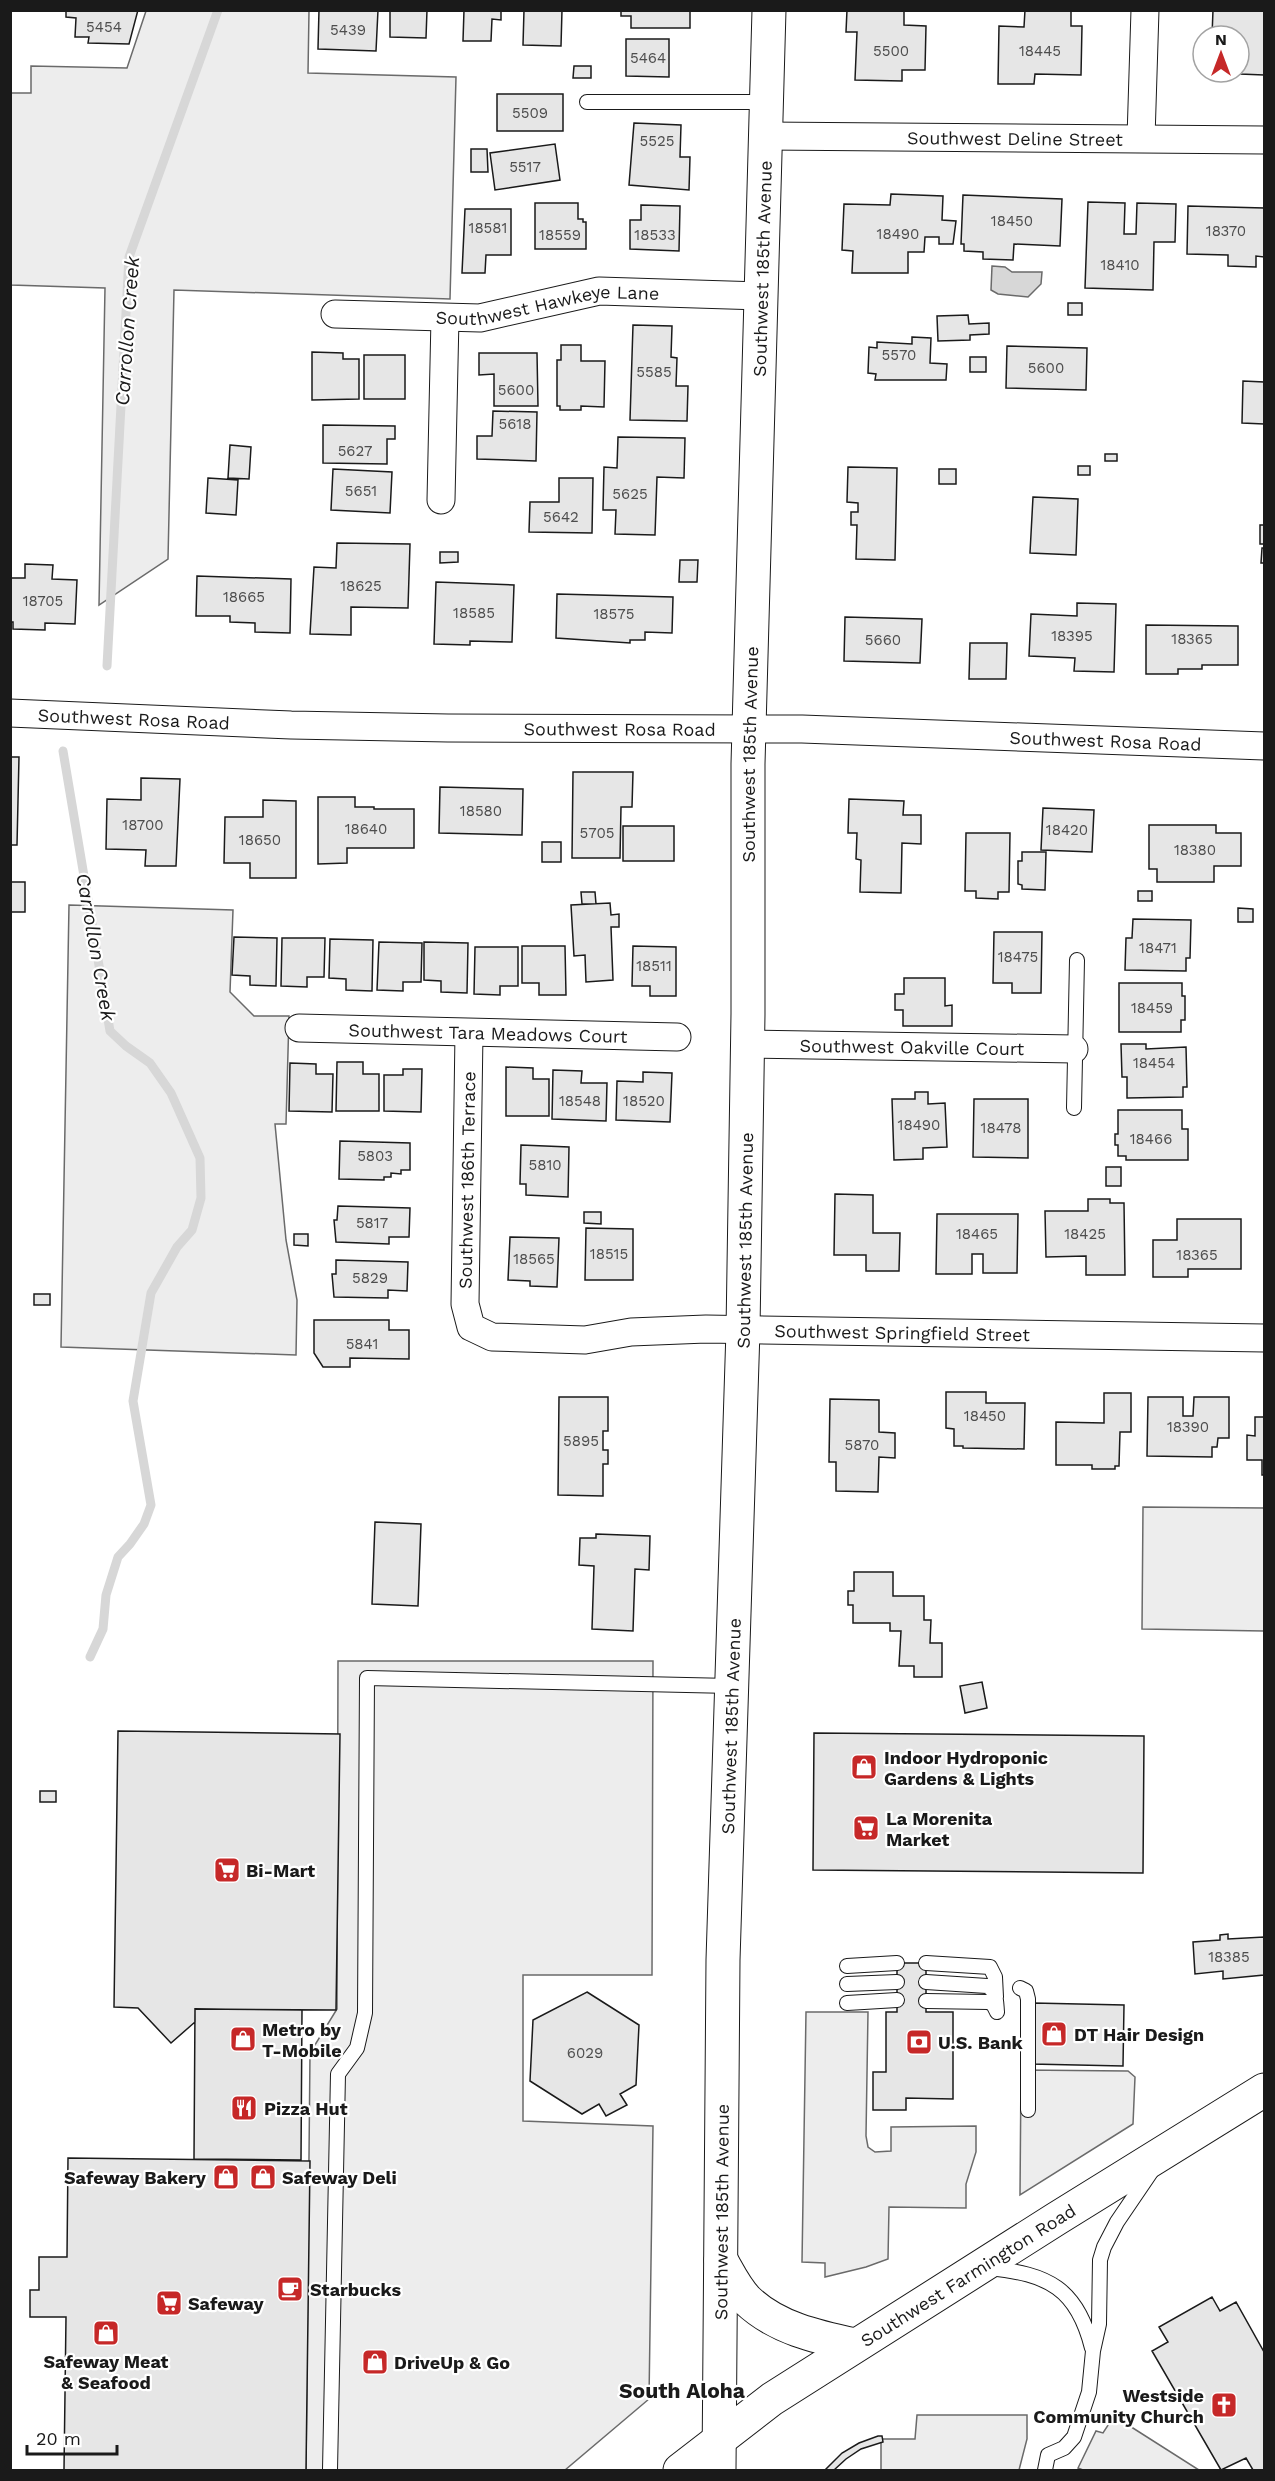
<svg xmlns="http://www.w3.org/2000/svg" width="1275" height="2481" viewBox="0 0 1275 2481" font-family="'Work Sans',sans-serif">
	<style>
		.built { fill: #ededed; stroke: #6a6a6a; stroke-width: 1.5 }
		.water { fill: #d7d7d7; stroke: #6a6a6a; stroke-width: 1.5 }
		.lines { fill: none; stroke-linecap: round; stroke-linejoin: round }
		.stream { stroke: #d7d7d7; stroke-width: 9 }
		.building { fill: #e6e6e6; stroke: #1a1a1a; stroke-width: 1.5 }
		.lane-casing { stroke: #1a1a1a; stroke-width: 16 }
		.street-casing { stroke: #1a1a1a; stroke-width: 29 }
		.secondary-casing { stroke: #1a1a1a; stroke-width: 35 }
		.primary-casing { stroke: #1a1a1a; stroke-width: 35 }
		.lane { stroke: #fff; stroke-width: 14 }
		.street { stroke: #fff; stroke-width: 27 }
		.secondary { stroke: #fff; stroke-width: 33 }
		.primary { stroke: #fff; stroke-width: 33 }
		.labels { text-anchor: middle; dominant-baseline: central; stroke-width: 4.5; stroke-linejoin: round; paint-order: stroke }
		.number-label { font-size: 15px; fill: #4d4d4d }
		.street-label { font-size: 18px; fill: #1a1a1a; stroke: #fff }
		.poi-label { font-size: 18px; font-weight: bold; fill: #1a1a1a; stroke: #fff; text-anchor: start }
		.water-label { font-size: 20px; font-style: italic; fill: #1a1a1a; stroke: #fff }
		.quarter-label { font-size: 21px; font-weight: bold; fill: #1a1a1a; stroke: #fff }
	</style>
	<rect width="100%" height="100%" fill="#fff"/>
	<path class="built" d="M146 11H309L308 73 456 77 450 299 174 290 168 559 99 605 105 288 11 285V93H31V66L127 68Z
		M69 905 233 910 230 992 254 1016H289L286 1124H275L286 1240 297 1300 296 1355 61 1347Z
		M1143 1507 1264 1508V1631L1142 1629Z
		M338 1661H653L652 1975H523V2121L653 2126 649 2399 565 2470H306L310 2053 337 2009Z
		M806 2012H868L866 2136 868 2147 875 2152 891 2151V2127L976 2126V2152L966 2184V2208L889 2207 888 2259 866 2267 825 2277V2263L802 2262Z
		M1021 2070 1128 2071 1135 2077 1133 2124 1020 2195Z
		M917 2415H1027V2439L1019 2470H881V2439H915Z
		M1114 2416 1199 2470H1083L1078 2468 1096 2431 1103 2433Z"/>
	<path class="water" d="M992 266 1005 267 1012 272H1042L1041 284 1028 297 998 294 991 290Z"/>
	<g class="lines">
		<path class="stream" d="M107 666 129 257 218 10
			M63 751 110 1031 126 1046 150 1063 171 1093 200 1158 201 1198 192 1230 177 1247 151 1293 133 1401 151 1505 144 1524 130 1544 118 1557 106 1595 103 1629 90 1657"/>
	</g>
	<path class="building" d="M66 10H138L129 44 88 43 89 37H75L76 18 66 17Z
		M319 10H378L376 51 318 49Z
		M390 10H427L426 38 390 37Z
		M464 10H501V20L492 19 491 41H463Z
		M524 10H562L561 46 523 45Z
		M621 10H690V28H631V16H621Z
		M847 10H904V25L926 26 925 70H902V81L855 80 857 32H846Z
		M1025 10H1071V26H1082L1081 75 1035 74 1034 84H998L999 26 1024 27Z
		M1213 10H1264V75L1240 74 1241 41H1239V36H1212Z
		M626 39H669V77L626 76Z
		M574 66H591V78H573Z
		M497 94H563V131H497Z
		M634 123 681 125 680 157H690L689 190 629 185Z
		M555 144 560 180 495 190 490 153Z
		M471 149H487L488 172H471Z
		M891 194 943 196 942 220 956 221 953 244H939V237H925L924 252H908V273H852L853 251 842 250 844 204 890 205Z
		M963 195 1062 199 1060 246 1014 244 1013 260 983 259V252L964 251V244H961Z
		M1088 202 1125 203 1124 234H1136L1137 203 1176 204 1175 242H1154L1153 290 1085 288Z
		M535 203H578V219H583V222H586V249H535Z
		M641 205 680 206 679 251 630 249V220H641Z
		M1188 206 1264 208V257L1256 256V267L1228 266V255L1187 254Z
		M465 209H511V255H486L485 273H462Z
		M1068 303H1082V315H1068Z
		M968 315 969 324 989 323V334L970 335V340L938 341 937 316Z
		M633 325 672 326 671 357 677 358 676 386H688L687 421 630 420Z
		M912 337 931 338 930 363 947 364 946 380H875L876 374 868 373 869 347 877 348V342L912 344Z
		M561 345H581V361H605L604 407 581 406V410H560V406H557V360H561Z
		M1007 346 1087 348 1086 390 1006 388Z
		M312 352 343 353V359H359V399L312 400Z
		M479 353H537L538 406H494V374L479 375Z
		M364 355H405V399H364Z
		M970 357H986V372H970Z
		M1243 381 1264 382V424L1242 423Z
		M493 411 537 412 536 461 477 459V436H492Z
		M323 425 395 426V439H387V464L323 463Z
		M618 437 685 438 684 478 657 477 655 535 615 534 616 510H603L604 467 617 468Z
		M230 445 251 447 249 479 228 478Z
		M1105 454H1117V461H1105Z
		M1078 466H1090V475H1078Z
		M848 467 897 468 895 560 856 559 857 525H851V512H858V503L847 502Z
		M333 469 392 472 390 513 331 510Z
		M939 469H956V484H939Z
		M208 478 238 480 236 515 206 513Z
		M559 478H593L592 533 529 532 530 502H559Z
		M1033 497 1078 499 1076 555 1030 553Z
		M1260 525H1264V544H1260Z
		M337 543 410 544 408 608 351 607V635L310 634 314 567 336 568Z
		M1262 548H1264V563H1261Z
		M440 552H458V562L440 563Z
		M680 560H698L697 582H679Z
		M25 564 53 565 52 579 77 580 75 624 45 623V630L13 629V622H10V578H25Z
		M197 576 291 579 290 633 255 632V623L230 622V616H196Z
		M436 582 514 585 512 642 470 641V645L434 644Z
		M557 594 673 597 672 633 645 632V640H630V643L556 638Z
		M1077 603 1116 604 1114 672 1074 671 1075 658 1029 656 1031 614 1077 616Z
		M845 617 922 619 920 663 844 661Z
		M1146 625 1238 626V665H1202V669H1178V674H1146Z
		M970 643H1007L1006 679H969Z
		M10 757H19L17 845H10Z
		M573 772H633L632 807H621L620 858H572Z
		M141 778 180 779 176 866H145L146 850 106 849 107 799 141 800Z
		M440 787 523 789 522 835 439 833Z
		M318 797H355V807H374V809H414V848H347V863L318 864Z
		M849 799 904 801 903 815H921V844L902 843 901 893 860 892 861 860 856 859 857 833H848Z
		M263 800 296 801V878H250V863H224L225 817H263Z
		M1043 808 1094 810 1092 852 1041 850Z
		M1149 825H1216V833H1241V866H1214V882H1157V869H1149Z
		M623 826H674V861H623Z
		M966 833H1010L1009 892H998V899L976 898V891H965Z
		M542 842H561V862H542Z
		M1022 852H1046L1045 890 1022 889V885L1018 884V861H1022Z
		M10 882H25V912H10Z
		M1138 891H1152V901H1138Z
		M581 892H595L596 904H582Z
		M610 903 611 915 619 914V927H611L613 980 586 982 585 955 574 956 571 905Z
		M1238 908 1253 909V922H1238Z
		M1133 919 1191 920 1190 958H1186V971L1125 970 1126 938H1132Z
		M994 932H1042L1041 993H1012V983H993Z
		M234 937 277 938 276 986 250 985V976L232 975Z
		M282 938H325L324 977H307V987L281 986Z
		M330 939 373 940 372 991 346 990V979L329 978Z
		M379 942 422 943 421 982H403V991L377 990Z
		M424 942 468 943 467 993 441 992V981L424 980Z
		M522 946H565L566 995H539V983H522Z
		M633 946 676 947V996H650V986H632Z
		M475 947H518V986H500V995L474 994Z
		M904 978H945V1006L952 1005V1026H903V1010H895V994H904Z
		M1119 983H1182V996H1185V1020H1181V1032H1119Z
		M1121 1044H1146V1049L1186 1047 1187 1087H1183V1097L1127 1098V1077H1122Z
		M337 1062H363V1074H379V1111H336Z
		M290 1063 316 1064V1074H333L332 1112 289 1111Z
		M506 1067 533 1068V1079H549V1116H506Z
		M403 1069H422L421 1112 384 1111V1075H403Z
		M553 1070 582 1071 581 1083H607L606 1121 552 1119Z
		M643 1072 672 1073 670 1122 616 1120 617 1081 643 1082Z
		M915 1092H928V1104L945 1103 947 1147 923 1148V1159L894 1160 892 1099H915Z
		M974 1099H1028V1158L973 1157Z
		M1118 1110H1182V1129H1188V1160H1126V1156H1118V1145H1115V1134H1118Z
		M340 1141 410 1143V1170H401V1174L391 1173V1177H384V1180L339 1179Z
		M521 1145 569 1147 568 1197 526 1195V1184H520Z
		M1106 1167H1121V1186H1106Z
		M835 1194 873 1195V1233H900L899 1271H866V1255H834Z
		M1088 1199H1110V1203H1124L1125 1275H1086V1256L1046 1257 1045 1211H1088Z
		M338 1206 410 1208 409 1237H389V1244L336 1242 334 1220H337Z
		M584 1212H601V1224L584 1223Z
		M937 1214H1018L1017 1273H983V1254H972V1274H936Z
		M1177 1219H1241V1269H1188V1277H1153V1240H1177Z
		M586 1228 633 1229V1280H585Z
		M294 1234H308V1246L294 1245Z
		M510 1237 559 1238 557 1287 530 1286V1281L508 1280Z
		M336 1260 408 1262 407 1291 388 1290V1298L334 1297 332 1274H336Z
		M34 1294H50V1305H34Z
		M314 1320H389V1330H409V1359L350 1358V1367H323L314 1353Z
		M946 1392H986V1403H1025L1024 1449 963 1448V1446H954V1429L946 1428Z
		M1104 1393H1131V1432H1120L1119 1466H1115V1469H1092V1465H1056V1422L1104 1423Z
		M559 1397H608V1431H603V1450H608V1464H603V1496L558 1495Z
		M1148 1397H1183V1416H1193L1194 1397H1229V1438H1218L1217 1447H1212V1457L1147 1456Z
		M830 1399 879 1400V1432L895 1433V1458L879 1457 878 1492 836 1491V1462H829Z
		M1255 1417H1264V1475H1262V1460H1247V1435L1255 1436Z
		M375 1522 421 1524 418 1606 372 1604Z
		M596 1534 650 1536 649 1570 635 1569 633 1631 592 1629 594 1566 579 1565 580 1538H596Z
		M854 1572H893V1596H924V1620H931L930 1643H942V1677H914V1666H899L901 1631H890V1623H853V1605H848V1591H854Z
		M982 1682 987 1708 965 1713 960 1686Z
		M118 1731 340 1734 336 2010 195 2009V2022L171 2043 138 2008 114 2007Z
		M814 1733 1144 1736 1143 1873 813 1870Z
		M40 1791H56V1802H40Z
		M1228 1934V1939L1264 1937V1975L1223 1979V1971L1195 1974 1193 1942 1220 1940V1935Z
		M897 1963H926V2012H953V2099L906 2098V2110H873V2072H886V2012H897Z
		M587 1992 639 2025 636 2085 620 2094 627 2105 606 2116 599 2104 582 2114 530 2081 533 2020Z
		M1033 2003 1124 2005 1123 2066 1031 2064Z
		M195 2009 302 2010 301 2160 194 2159Z
		M68 2158 310 2161 306 2470H64L66 2317H30V2290H39V2257H67Z
		M1212 2297 1220 2311 1236 2302 1264 2352V2470H1253L1246 2458 1221 2470 1152 2351 1168 2342 1159 2327Z
		M878 2436H882L883 2442 861 2449 846 2459 834 2470H825L842 2453 859 2443Z"/>
	<g class="lines">
		<defs>
			<path id="lane" d="M587 102H767
				M1074 1108 1077 960
				M926 1963 990 1967 995 1977 996 1997
				M847 1966 897 1963
				M926 1982 987 1986C997 1991 996 2001 997 2012
				M847 1984 897 1982
				M1020 1988 1026 1991 1028 1999V2110
				M926 2001 988 2002 993 2004 997 2012
				M847 2003 897 2000
				M989 2268C1048 2274 1077 2288 1092 2348
				M330 2470 338 2074 357 2048 365 2013 367 1678 731 1686
				M1045 2470 1048 2455 1064 2448 1074 2437 1089 2392 1093 2351 1099 2324 1100 2260 1104 2247 1117 2222 1151 2172"/>
			<g id="street">
				<path id="s1" d="M765 136 1264 140"/>
				<path d="M1141 138 1145 10"/>
				<path id="s2" d="M335 314 480 318 599 291 761 296"/>
				<path d="M441 500 445 318"/>
				<path id="s3" d="M10 713 291 725 448 728 802 729 1264 746"/>
				<path id="s4" d="M299 1028 677 1037"/>
				<path id="s5" d="M469 1033 465 1304 471 1327 492 1337 585 1340 631 1332 706 1329 1264 1338"/>
				<path id="s6" d="M748 1044 1074 1049"/>
			</g>
			<g id="secondary">
				<path id="s7" d="M719 2470 723 1960 743 1330 748 1014V764L769 10"/>
			</g>
			<g id="primary">
				<path d="M721 2260C729 2274 736 2289 747 2300 776 2328 817 2337 855 2345"/>
				<path id="s8" d="M680 2470 772 2399 1056 2219 1264 2090"/>
			</g>
		</defs>
		<use href="#lane" class="lane-casing"/>
		<use href="#street" class="street-casing"/>
		<use href="#secondary" class="secondary-casing"/>
		<use href="#primary" class="primary-casing"/>
		<use href="#lane" class="lane"/>
		<use href="#street" class="street"/>
		<use href="#secondary" class="secondary"/>
		<use href="#primary" class="primary"/>
	</g>
	<defs>
		<symbol id="shop-square" viewBox="-11 -11 22 22"><rect x="-9" y="-9" width="18" height="18" rx="4" fill="#c62828" stroke="#fff"/><path d="M-5-2.5h2.3a2.7 3.5 0 0 1 5.4 0H5L5.5 6h-11ZM-1.5-2.5h3a1.5 2.3 0 0 0-3 0Z" fill="#fff"/></symbol>
		<symbol id="supermarket-square" viewBox="-11 -11 22 22"><rect x="-9" y="-9" width="18" height="18" rx="4" fill="#c62828" stroke="#fff"/><path d="M-6-5.5h2.5l.6 2H6L4.5 2H-2.5L-4.4-4H-6ZM-1.5 3.2a1.3 1.3 0 1 0 .1 0ZM3 3.2a1.3 1.3 0 1 0 .1 0Z" fill="#fff"/></symbol>
		<symbol id="bank-square" viewBox="-11 -11 22 22"><rect x="-9" y="-9" width="18" height="18" rx="4" fill="#c62828" stroke="#fff"/><path d="M-6-4H6V4H-6ZM0-2.3a2.3 2.3 0 1 0 0 4.6a2.3 2.3 0 1 0 0-4.6Z" fill="#fff"/></symbol>
		<symbol id="restaurant-square" viewBox="-11 -11 22 22"><rect x="-9" y="-9" width="18" height="18" rx="4" fill="#c62828" stroke="#fff"/><path d="M-5-6h1v4h1v-4h1v4h1v-4h1v5L-1.5 .5V6h-2V.5L-5-1ZM5-6V6H3V1.5H1.5Q1.5-4 5-6Z" fill="#fff"/></symbol>
		<symbol id="cafe-square" viewBox="-11 -11 22 22"><rect x="-9" y="-9" width="18" height="18" rx="4" fill="#c62828" stroke="#fff"/><path d="M-5.5-4.5H6V0H3Q3 3.5 0 3.5H-2.5Q-5.5 3.5-5.5 0ZM3-3.2v2h1.7v-2ZM-6 4.5H4V6H-6Z" fill="#fff"/></symbol>
		<symbol id="church-square" viewBox="-11 -11 22 22"><rect x="-9" y="-9" width="18" height="18" rx="4" fill="#c62828" stroke="#fff"/><path d="M-1.2-6h2.4v3.5h3.3v2.4h-3.3V6h-2.4V-.1h-3.3v-2.4h3.3Z" fill="#fff"/></symbol>
	</defs>
	<g fill-rule="evenodd">
		<use href="#shop-square" x="849" y="1752" width="30" height="30"/>
		<use href="#supermarket-square" x="851" y="1813" width="30" height="30"/>
		<use href="#supermarket-square" x="212" y="1855" width="30" height="30"/>
		<use href="#shop-square" x="1039" y="2019" width="30" height="30"/>
		<use href="#shop-square" x="228" y="2024" width="30" height="30"/>
		<use href="#bank-square" x="904" y="2027" width="30" height="30"/>
		<use href="#restaurant-square" x="229" y="2093" width="30" height="30"/>
		<use href="#shop-square" x="211" y="2162" width="30" height="30"/>
		<use href="#shop-square" x="248" y="2162" width="30" height="30"/>
		<use href="#cafe-square" x="275" y="2274" width="30" height="30"/>
		<use href="#supermarket-square" x="154" y="2288" width="30" height="30"/>
		<use href="#shop-square" x="91" y="2318" width="30" height="30"/>
		<use href="#shop-square" x="360" y="2347" width="30" height="30"/>
		<use href="#church-square" x="1209" y="2390" width="30" height="30"/>
	</g>
	<g class="labels">
		<g class="number-label">
			<text x="104" y="27">5454</text>
			<text x="348" y="30">5439</text>
			<text x="891" y="51">5500</text>
			<text x="1040" y="51">18445</text>
			<text x="648" y="58">5464</text>
			<text x="530" y="113">5509</text>
			<text x="657" y="141">5525</text>
			<text x="525" y="167">5517</text>
			<text x="1012" y="221">18450</text>
			<text x="488" y="228">18581</text>
			<text x="1226" y="231">18370</text>
			<text x="898" y="234">18490</text>
			<text x="560" y="235">18559</text>
			<text x="655" y="235">18533</text>
			<text x="1120" y="265">18410</text>
			<text x="899" y="355">5570</text>
			<text x="1046" y="368">5600</text>
			<text x="654" y="372">5585</text>
			<text x="516" y="390">5600</text>
			<text x="515" y="424">5618</text>
			<text x="355" y="451">5627</text>
			<text x="361" y="491">5651</text>
			<text x="630" y="494">5625</text>
			<text x="561" y="517">5642</text>
			<text x="361" y="586">18625</text>
			<text x="244" y="597">18665</text>
			<text x="43" y="601">18705</text>
			<text x="474" y="613">18585</text>
			<text x="614" y="614">18575</text>
			<text x="1072" y="636">18395</text>
			<text x="1192" y="639">18365</text>
			<text x="883" y="640">5660</text>
			<text x="481" y="811">18580</text>
			<text x="143" y="825">18700</text>
			<text x="366" y="829">18640</text>
			<text x="1067" y="830">18420</text>
			<text x="597" y="833">5705</text>
			<text x="260" y="840">18650</text>
			<text x="1195" y="850">18380</text>
			<text x="1158" y="948">18471</text>
			<text x="1018" y="957">18475</text>
			<text x="654" y="966">18511</text>
			<text x="1152" y="1008">18459</text>
			<text x="1154" y="1063">18454</text>
			<text x="580" y="1101">18548</text>
			<text x="644" y="1101">18520</text>
			<text x="919" y="1125">18490</text>
			<text x="1001" y="1128">18478</text>
			<text x="1151" y="1139">18466</text>
			<text x="375" y="1156">5803</text>
			<text x="545" y="1165">5810</text>
			<text x="372" y="1223">5817</text>
			<text x="977" y="1234">18465</text>
			<text x="1085" y="1234">18425</text>
			<text x="609" y="1254">18515</text>
			<text x="1197" y="1255">18365</text>
			<text x="534" y="1259">18565</text>
			<text x="370" y="1278">5829</text>
			<text x="362" y="1344">5841</text>
			<text x="985" y="1416">18450</text>
			<text x="1188" y="1427">18390</text>
			<text x="581" y="1441">5895</text>
			<text x="862" y="1445">5870</text>
			<text x="1229" y="1957">18385</text>
			<text x="585" y="2053">6029</text>
		</g>
		<g class="street-label">
			<text stroke="none"><textPath href="#s1" startOffset="250">Southwest Deline Street</textPath></text>
			<text stroke="none"><textPath href="#s7" startOffset="2202">Southwest 185th Avenue</textPath></text>
			<text stroke="none"><textPath href="#s2" startOffset="214">Southwest Hawkeye Lane</textPath></text>
			<text stroke="none"><textPath href="#s3" startOffset="124">Southwest Rosa Road</textPath></text>
			<text stroke="none"><textPath href="#s3" startOffset="610">Southwest Rosa Road</textPath></text>
			<text stroke="none"><textPath href="#s3" startOffset="1096">Southwest Rosa Road</textPath></text>
			<text stroke="none"><textPath href="#s7" startOffset="1716">Southwest 185th Avenue</textPath></text>
			<text stroke="none"><textPath href="#s4" startOffset="189">Southwest Tara Meadows Court</textPath></text>
			<text stroke="none"><textPath href="#s6" startOffset="164">Southwest Oakville Court</textPath></text>
			<text transform="translate(467 1180) rotate(-89)">Southwest 186th Terrace</text>
			<text stroke="none"><textPath href="#s7" startOffset="1230">Southwest 185th Avenue</textPath></text>
			<text stroke="none"><textPath href="#s5" startOffset="729">Southwest Springfield Street</textPath></text>
			<text stroke="none"><textPath href="#s7" startOffset="744">Southwest 185th Avenue</textPath></text>
			<text stroke="none"><textPath href="#s7" startOffset="258">Southwest 185th Avenue</textPath></text>
			<text stroke="none"><textPath href="#s8" startOffset="348">Southwest Farmington Road</textPath></text>
		</g>
		<g class="poi-label">
			<text x="884" y="1757">Indoor Hydroponic<tspan x="884" dy="21">Gardens &amp; Lights</tspan></text>
			<text x="886" y="1818">La Morenita<tspan x="886" dy="21">Market</tspan></text>
			<text x="246" y="1870">Bi-Mart</text>
			<text x="262" y="2029">Metro by<tspan x="262" dy="21">T-Mobile</tspan></text>
			<text x="1074" y="2034">DT Hair Design</text>
			<text x="938" y="2042">U.S. Bank</text>
			<text x="264" y="2108">Pizza Hut</text>
			<text x="206" y="2177" text-anchor="end">Safeway Bakery</text>
			<text x="282" y="2177">Safeway Deli</text>
			<text x="310" y="2289">Starbucks</text>
			<text x="188" y="2303">Safeway</text>
			<text x="106" y="2361" text-anchor="middle">Safeway Meat<tspan x="106" dy="21">&amp; Seafood</tspan></text>
			<text x="394" y="2362">DriveUp &amp; Go</text>
			<text x="1204" y="2395" text-anchor="end">Westside<tspan x="1204" dy="21">Community Church</tspan></text>
		</g>
		<g class="water-label">
			<text transform="translate(127 331) rotate(-86)">Carrollon Creek</text>
			<text transform="translate(96 947) rotate(80)">Carrollon Creek</text>
		</g>
		<g class="quarter-label">
			<text x="682" y="2390">South Aloha</text>
		</g>
	</g>
	<rect width="1275" height="2481" fill="none" stroke="#1a1a1a" stroke-width="24"/>
	<g transform="translate(1221 54)"><circle r="28" fill="#ffffff" stroke="#a3a3a3" stroke-width="1.5"/>
	<path d="M0-4.5L10 22L0 15L-10 22Z" fill="#c62828"/>
	<text y="-9" font-size="16" font-weight="bold" text-anchor="middle" fill="#1a1a1a">N</text>
	</g>
	<path d="M27 2445v9h90v-9" fill="none" stroke="#1a1a1a" stroke-width="3"/>
	<text x="36" y="2445" font-size="18" fill="#1a1a1a" stroke="#ffffff" stroke-width="4.5" paint-order="stroke">20 m</text>
</svg>
